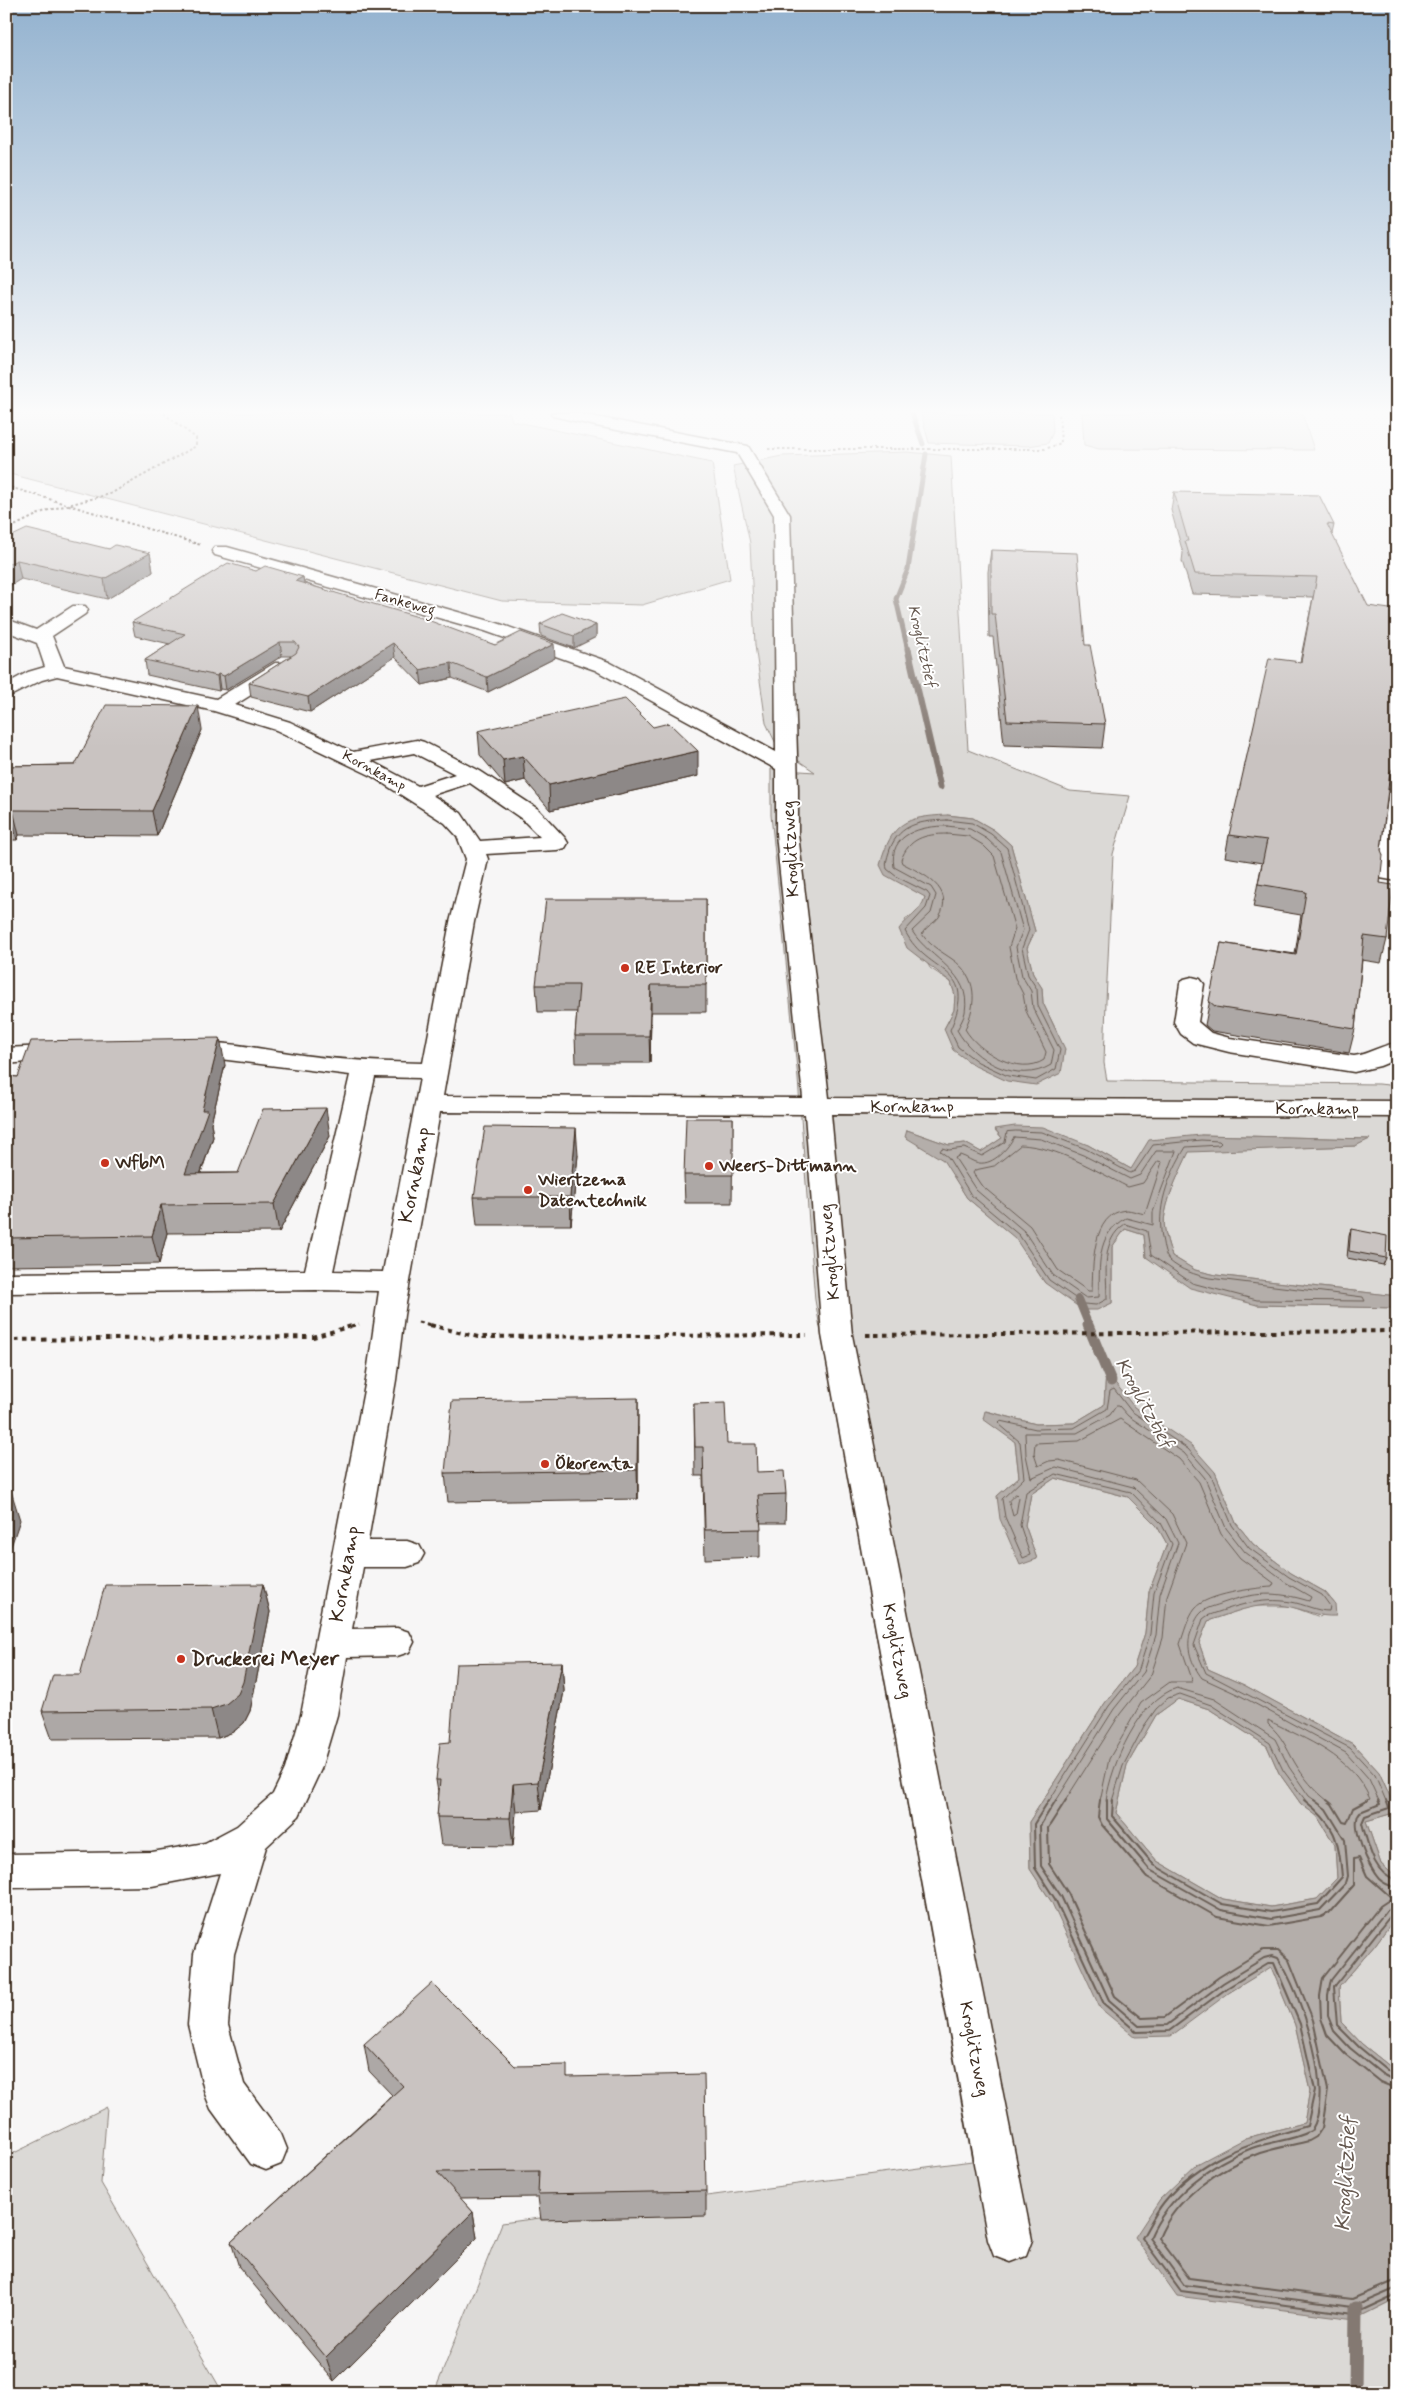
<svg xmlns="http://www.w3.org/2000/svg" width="1403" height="2399" viewBox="0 0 1403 2399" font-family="Mynerve,sans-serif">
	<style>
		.green { fill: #dbd9d6; stroke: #8b827a; fill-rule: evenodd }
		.water { fill: #b4aeaa; stroke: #847972; fill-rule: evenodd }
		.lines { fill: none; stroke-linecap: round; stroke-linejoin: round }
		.shore-far1 { stroke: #6b5f56; stroke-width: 1 }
		.shore { stroke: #6b5f56; stroke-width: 2 }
		.stream-far4 { stroke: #847972; stroke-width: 5 }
		.stream-far3 { stroke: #847972; stroke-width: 7 }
		.stream-far2 { stroke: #847972; stroke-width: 8 }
		.stream-far1 { stroke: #847972; stroke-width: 11 }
		.stream { stroke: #847972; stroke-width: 13 }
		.minor-casing { stroke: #3b2a1e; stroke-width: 3 }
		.path-far2 { stroke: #3b2a1e; stroke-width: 2; stroke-dasharray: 2.5 2.5; stroke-linecap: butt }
		.path-far1 { stroke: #3b2a1e; stroke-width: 3; stroke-dasharray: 4 4; stroke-linecap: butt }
		.path { stroke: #3b2a1e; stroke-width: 4; stroke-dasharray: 4.5 4.5; stroke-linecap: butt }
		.minor { fill: #fff; fill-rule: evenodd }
		.wall { fill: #ada8a6; stroke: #3b2a1e }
		.shaded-wall { fill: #8d8887; stroke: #3b2a1e }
		.building { fill: #c9c3c1; stroke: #3b2a1e }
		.poi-dot { fill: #c8321e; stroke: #fff; stroke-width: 2 }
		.labels { text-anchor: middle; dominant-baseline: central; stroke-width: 4; stroke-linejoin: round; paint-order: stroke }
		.far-street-label { font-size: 15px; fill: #3b2a1e; stroke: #fff }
		.far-water-label { font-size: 16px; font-style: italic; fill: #65584f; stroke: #fff }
		.street-label { font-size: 18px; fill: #3b2a1e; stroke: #fff }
		.poi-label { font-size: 18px; font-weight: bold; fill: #3b2a1e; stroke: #fff; text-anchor: start }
		.water-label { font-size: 19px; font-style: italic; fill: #65584f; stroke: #fff }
		.near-street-label { font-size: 21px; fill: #3b2a1e; stroke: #fff }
		.near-poi-label { font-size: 21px; font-weight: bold; fill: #3b2a1e; stroke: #fff; text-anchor: start }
		.near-water-label { font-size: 22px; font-style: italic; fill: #65584f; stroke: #fff }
	</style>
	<rect width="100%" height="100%" fill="#f7f6f6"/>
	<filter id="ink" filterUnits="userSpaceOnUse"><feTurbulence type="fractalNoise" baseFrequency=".02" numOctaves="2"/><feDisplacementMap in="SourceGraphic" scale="10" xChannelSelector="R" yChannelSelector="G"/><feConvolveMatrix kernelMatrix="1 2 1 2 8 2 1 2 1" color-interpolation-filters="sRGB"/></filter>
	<g filter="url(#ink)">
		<path class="green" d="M6 413H510L512 421 712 463 730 579 642 605 502 601 6 473Z
			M921 413H1052L1053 432 1048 443 1028 446 929 443Z
			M1082 413H1302L1314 450 1099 449 1084 445Z
			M907 452 951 456 968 750 1070 791 1130 796 1113 854 1106 1001 1104 1063 1107 1081 1379 1084 1397 1086V1296L1216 1275 1195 1270 1172 1256C1168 1243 1162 1227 1165 1214 1169 1192 1180 1171 1189 1151L1355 1146 1368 1139 1201 1135 1131 1169 1088 1145 995 1130 1002 1138 981 1152 965 1143 949 1145 907 1130 944 1160 967 1198 1016 1238 1045 1283 1112 1303V1247L1125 1229 1144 1235 1146 1257 1257 1305 1397 1308V1878L1381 1864 1366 1821 1397 1812 1379 1772 1353 1744 1244 1685 1208 1669 1199 1643 1208 1621 1252 1606H1290L1320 1617 1335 1604 1325 1592 1291 1573 1253 1544 1236 1523 1215 1472 1134 1407 1106 1372 1104 1405 1074 1423 1036 1424 986 1411 1015 1442 1019 1477 997 1496 1037 1559 1025 1525 1031 1494 1055 1478 1128 1497 1157 1526 1167 1544 1149 1592 1145 1633 1134 1667 1105 1703 1029 1822 1030 1869 1051 1901 1230 1992 1271 1966 1295 2025 1310 2091 1304 2123 1246 2138 1355 2319 1397 2298V2393H434L502 2223 972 2161 815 1300 798 1079 771 815V769L815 772 777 746 766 723 755 645 750 543 733 466 782 456ZM947 815 973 818 994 830 1011 845 1035 931 1027 948 1033 974 1042 988 1043 1003 1056 1030 944 1029 954 1010 955 995 951 982 930 968 905 920 922 908Z
			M1178 1699 1209 1709 1267 1746 1279 1773 1301 1804 1317 1816 1335 1845 1337 1878 1317 1899 1271 1907 1223 1899 1157 1861 1116 1813 1127 1765 1156 1715Z
			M1397 1915V2072L1362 2044 1341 2022 1339 1987 1375 1945Z
			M107 2107 101 2183 223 2393H6V2157Z"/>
		<path class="water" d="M947 815 973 818 994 830 1011 845 1035 931 1027 948 1033 974 1042 988 1043 1003 1065 1049 1061 1073 1036 1085 1007 1081 975 1066 953 1050 944 1029 954 1010 955 995 951 982 907 948 899 929C908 917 921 912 925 897L885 875 880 865C892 822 905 817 947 815Z
			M1015 1126 1043 1127 1088 1145 1131 1169 1149 1140 1201 1135 1370 1139 1355 1146 1189 1152C1180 1171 1169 1192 1165 1214 1162 1227 1168 1243 1172 1256L1195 1270 1216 1275 1397 1296V1308L1257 1305 1190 1288 1146 1257 1144 1235 1125 1229 1112 1247V1303L1097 1310H1083L1045 1283 1015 1238 967 1198 943 1160 905 1137 907 1130 949 1145 965 1143 981 1152 1002 1138 995 1129Z
			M1106 1371 1134 1407 1191 1445 1215 1472 1236 1523 1253 1544 1291 1573 1325 1592 1335 1604 1336 1616C1318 1617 1309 1611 1291 1607 1262 1600 1235 1612 1208 1621L1199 1643 1208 1669 1244 1685 1353 1744 1379 1772 1397 1812 1366 1821 1381 1864 1397 1878V1915L1375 1945 1339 1987 1341 2022 1362 2044 1397 2072V2298L1355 2319 1177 2296 1135 2237 1160 2199 1197 2164 1246 2138 1304 2123 1310 2091 1295 2025 1271 1967 1230 1992 1171 2036 1135 2037 1100 2008 1051 1901 1030 1869 1029 1822 1105 1703 1134 1667 1145 1633 1149 1592 1167 1544 1157 1526 1128 1497 1055 1478 1031 1494 1025 1525 1037 1559 1020 1565 1000 1519 997 1496 1019 1477 1015 1442 983 1419 985 1411 1036 1424 1074 1423 1104 1405ZM1178 1699 1209 1709 1267 1746 1279 1773 1301 1804 1317 1816 1335 1845 1337 1878 1317 1899 1271 1907 1223 1899 1157 1861 1116 1813 1127 1765 1156 1715Z"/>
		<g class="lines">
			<path class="shore-far1" d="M947 820 972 823 991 834 1007 848 1029 930 1022 948 1028 975 1037 989 1038 1006 1060 1050 1056 1069 1036 1080 1008 1076 978 1062 958 1047 950 1030C980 964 928 977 905 931L926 908 930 896 927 892 897 877 887 869C885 862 888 856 890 849 900 823 922 821 947 820Z
				M947 826 970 829 987 839 1001 852 1023 930 1016 947 1022 976 1031 991 1033 1008 1054 1050 1051 1065C1018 1085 974 1061 957 1030 960 1024 964 1018 965 1012 972 972 930 960 912 931L931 913 936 895 931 887 894 867C888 833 922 826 947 826Z
				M947 834 968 836 983 845 994 856 1015 929 1009 947 1015 978 1023 994 1026 1011 1046 1052 1044 1060C1020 1076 978 1052 965 1029 977 1003 978 977 952 959 942 952 929 945 922 934 926 926 934 924 939 917 956 888 923 874 902 863L901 860C909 838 925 834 947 834Z
				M1016 1131 1042 1132 1086 1149 1130 1173 1135 1171 1153 1145 1201 1140 1219 1141 1221 1143 1219 1145 1186 1147C1168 1176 1155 1209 1163 1243 1164 1249 1165 1256 1170 1261 1180 1270 1196 1275 1209 1278L1363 1297 1365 1301 1257 1300 1192 1283 1151 1255 1147 1231 1125 1224C1100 1240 1107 1274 1107 1299L1096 1305 1084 1304 1049 1280 1019 1235 971 1195 948 1157 940 1151 942 1148 949 1150 964 1148 982 1156 1005 1142 1007 1132Z
				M1014 1137 1041 1139 1083 1155 1130 1179 1140 1175 1156 1151H1176L1153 1212V1225L1126 1218C1095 1234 1100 1267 1099 1297L1086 1298 1053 1275 1024 1231 976 1190 955 1158 960 1155C967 1157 972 1162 979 1163 994 1165 1008 1148 1014 1137Z
				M1021 1145C1059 1147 1094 1170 1128 1187L1143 1183 1158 1161 1162 1162 1145 1214C1139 1213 1132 1210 1126 1210 1091 1213 1093 1267 1092 1291H1088L1058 1270 1030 1226 981 1185 973 1173 975 1170 994 1166Z
				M1016 1494 1019 1497 1016 1514 1013 1516 1009 1501Z
				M1049 1801 1109 1706 1139 1669 1150 1634 1154 1593 1172 1544 1161 1523 1131 1492 1055 1474 1026 1492 1020 1525 1030 1555 1023 1558 1005 1517 1002 1499 1024 1478 1020 1442 999 1424 1000 1421 1036 1429 1074 1428 1107 1409 1110 1391 1114 1389 1131 1411 1188 1449 1211 1475 1232 1525 1249 1548 1289 1577 1322 1595 1330 1606 1329 1611C1316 1611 1304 1604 1291 1602 1261 1597 1235 1606 1207 1616L1203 1619 1194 1645 1206 1673 1350 1748 1375 1775 1386 1801
				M1056 1801 1114 1709 1144 1672 1156 1635 1160 1594 1178 1543 1166 1519 1133 1487 1056 1467 1031 1478 1026 1455 1025 1433H1077L1110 1415 1116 1406H1119L1128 1416 1184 1453 1205 1478 1226 1528 1245 1552 1285 1582 1311 1597 1309 1601C1276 1591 1255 1592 1223 1603 1216 1606 1207 1607 1202 1612 1196 1617 1194 1625 1191 1632 1185 1647 1192 1665 1202 1678L1239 1695 1346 1753 1369 1779 1379 1801
				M1065 1801 1120 1714 1151 1675 1163 1638 1167 1596 1186 1543 1172 1514 1136 1480 1059 1460 1049 1461 1038 1466 1034 1454 1035 1443 1079 1441 1120 1419 1179 1459 1199 1482 1221 1534 1240 1558 1274 1583 1272 1587C1254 1588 1207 1594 1195 1608 1188 1617 1184 1633 1180 1644L1193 1682H1170L1141 1703 1109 1759 1100 1801
				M1106 1801C1111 1765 1139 1699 1177 1688L1214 1699 1275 1739 1289 1767 1309 1796 1316 1801
				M1112 1801 1123 1766 1144 1726 1156 1709 1168 1698 1180 1694 1211 1705 1270 1743 1283 1770 1306 1801
				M1328 1801C1314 1790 1304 1778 1295 1763 1285 1746 1283 1737 1268 1724V1720C1308 1741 1351 1755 1370 1799L1366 1801"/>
			<path class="shore" d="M1049 1800 1034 1824 1035 1868 1055 1899 1104 2004 1137 2032 1169 2031 1227 1988 1268 1963H1274L1300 2024 1315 2090 1307 2126C1253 2142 1201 2156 1164 2202 1155 2213 1149 2226 1142 2238L1181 2291 1354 2314 1397 2294
				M1056 1800 1040 1826 1041 1866 1061 1896 1109 2000 1139 2026 1167 2025 1223 1983 1264 1958 1272 1956 1278 1958C1301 1992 1336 2094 1311 2131 1292 2141 1272 2141 1252 2148 1211 2163 1167 2197 1150 2238L1184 2285 1353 2307 1397 2288
				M1066 1800 1048 1828 1049 1864 1068 1893 1115 1996 1142 2018 1165 2017 1219 1977 1263 1950H1278L1289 1960 1313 2020 1328 2090 1322 2128 1316 2137 1309 2141C1293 2145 1276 2148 1260 2153 1220 2167 1175 2198 1159 2238L1189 2278 1352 2299 1397 2280
				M1100 1800 1098 1817 1102 1825 1147 1877 1217 1917 1269 1926 1321 1917 1329 1913 1354 1885V1859L1359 1858 1367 1876 1392 1898 1380 1906 1323 1978 1320 1996 1321 2018 1327 2035 1345 2054 1380 2082 1397 2089
				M1107 1800V1819L1150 1870 1221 1910 1271 1919 1320 1910 1346 1883 1348 1876 1345 1840 1326 1809 1314 1800
				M1113 1800 1112 1816 1154 1865 1222 1904 1271 1912 1318 1904 1342 1877C1339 1839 1335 1824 1304 1800
				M1327 1800 1332 1804 1343 1822 1347 1823 1353 1808 1368 1800
				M1378 1800 1380 1804 1360 1812C1349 1825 1369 1868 1379 1879 1384 1884 1390 1886 1397 1888
				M1386 1800 1389 1808 1365 1816 1362 1823C1368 1844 1373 1874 1397 1881
				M1397 1906 1386 1911 1331 1980 1328 1995V2016L1334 2031 1350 2048 1382 2074 1397 2082
				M1397 1913 1391 1915 1334 1987 1337 2025 1359 2047 1392 2074 1397 2075"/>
			<path class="stream-far4" d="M912 413 923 444
				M908 651 896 599 908 569 926 454"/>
			<path class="stream-far3" d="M908 649 940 787"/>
			<path class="stream-far2" d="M1078 1299 1089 1326"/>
			<path class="stream-far1" d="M1088 1325 1111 1381"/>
			<path class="stream" d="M1355 2393 1356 2308"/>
			<defs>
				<path id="minor" d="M551 413H575L748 446 790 515 798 789V834L829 1098 1397 1101V1117L831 1114 852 1335 1032 2240 1026 2256 1010 2262 994 2256 988 2240 822 1335 805 1114 440 1112 404 1315 396 1380 368 1541H407L419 1545 424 1554 419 1563 407 1567H363L352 1629 397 1628 409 1632 414 1642 409 1652 397 1656 347 1657 337 1715 321 1769 299 1816 266 1847 234 1954 228 2025 244 2084 281 2134 287 2149 281 2164 266 2170 251 2164 211 2109 205 2094 188 2025 194 1954 220 1873 152 1886 6 1888V1854L152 1852 205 1843 237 1826 273 1794 285 1769 301 1715 366 1380 379 1291 317 1290 6 1293V1273L305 1270 350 1075 220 1059 184 1060 175 1057 171 1052 175 1047C213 1037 252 1048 289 1053 334 1060 378 1062 423 1063L450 922 466 859 457 836 445 823 370 775 276 730 214 711 57 676 42 680 6 698V684L28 672 45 667 37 643 6 631V619L36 630 73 606H85L88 610 85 614 52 636 64 666 216 699 275 663H289L291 667 289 671 235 705 290 722 353 752 417 740 424 742 480 771 538 809 565 838 568 843 565 848 557 850 486 854 488 859 474 922 443 1096 803 1098 776 834V769L595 670 485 631 215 555 212 551 215 547H227L497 623 609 662 776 752 774 515 737 453 596 426 553 416ZM414 753 455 774 418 786 371 761ZM470 783 522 819 540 837 480 841 461 813 432 795ZM375 1077 420 1078 383 1272 333 1271Z
					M1397 788V881L1380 878 1377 873 1387 794 1390 790Z
					M1192 977 1200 979 1204 984 1198 1022 1211 1033 1230 1038 1354 1056C1369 1054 1381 1045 1397 1043V1059L1380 1066 1354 1072 1229 1052 1193 1043 1181 1034 1174 1022 1180 984 1184 979Z
					M64 1045 73 1048 77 1053 73 1058 6 1064V1048Z"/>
			</defs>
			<use href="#minor" class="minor-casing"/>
			<path class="path-far2" d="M768 449H1045L1061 443 1059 413
				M6 486 201 545
				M6 530 45 511 110 494 196 446V438L163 413"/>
			<path class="path-far1" d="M418 1322 435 1326
				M351 1326 359 1324"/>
			<path class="path" d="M430 1325 478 1337 807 1335
				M866 1335 1397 1331
				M6 1340 313 1337 355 1325"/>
			<use href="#minor" class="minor"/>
		</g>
		<path class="wall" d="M1174 492 1334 525 1332 534 1393 768 1389 786 1381 850 1380 883 1387 939 1381 963 1362 960 1355 1029 1349 1053 1212 1031 1205 1025 1221 943 1295 954 1301 915 1253 907 1262 863 1225 857 1229 835 1300 662 1313 597 1192 594 1182 561 1183 553 1171 510Z
			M6 539 150 553 153 572 107 599 21 579 11 585 6 584Z
			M991 550 1085 645 1105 724 1102 748 1004 745 993 637H989L988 572Z
			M256 571 303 577 304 583 495 645 555 658 488 692 452 678 422 685 395 657 310 712 251 697 249 683 291 656H282L226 690 220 689 219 691 147 675 145 660 170 644 135 636 132 622Z
			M540 624 596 625V637L574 648 541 636Z
			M202 730 157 836 19 835 17 840H6V766L75 765Z
			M478 731 698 776 550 810 525 780 505 785 480 755Z
			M706 899V1012H651L650 1063H576L575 1036 577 1012H538L536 985Z
			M225 1065 211 1123 213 1137 201 1173H238L330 1136 279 1232 167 1233 159 1264 6 1266V1076L18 1077Z
			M733 1118 732 1203H685L684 1175Z
			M578 1155 571 1225H477L474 1197Z
			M1351 1229 1386 1258 1383 1265 1347 1258 1349 1236Z
			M694 1404 727 1444 757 1472 786 1494 785 1523H760V1557L705 1559 703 1476H695Z
			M638 1427V1499L448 1502 445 1473Z
			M263 1584 270 1612 250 1711 244 1723 233 1732 218 1738 52 1739 42 1711 80 1675Z
			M562 1662 564 1691 541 1810 516 1812 513 1846 441 1845 437 1817 439 1798 436 1780 450 1742Z
			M364 2044 515 2066 568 2077 706 2191V2216L541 2220 538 2197 460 2198 473 2212 477 2238 334 2381 239 2267 231 2242 392 2095 369 2071Z"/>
		<path class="shaded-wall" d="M150 553 153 572 107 599 104 579Z
			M17 560 21 579 11 585 6 565Z
			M303 577 305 590 295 581Z
			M596 625V637L574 648V636Z
			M280 642 282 656 226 690 224 676Z
			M393 643 395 657 310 712 308 697Z
			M554 644 555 658 488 692 487 677Z
			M451 663 452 678 422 685 420 670Z
			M218 674 220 689 219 691 217 676Z
			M198 706 202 730 157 836 152 811Z
			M698 751V776L550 810 549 785Z
			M523 756 525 780 505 785 503 760Z
			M1393 768 1388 790 1390 772Z
			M13 810 19 835 17 840 11 815Z
			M651 985V1012L650 1063 649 1036Z
			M220 1038 225 1065 211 1123 213 1137 191 1201 185 1174Z
			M326 1108 330 1136 279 1232 274 1204Z
			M576 1128 578 1155 571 1225 570 1197Z
			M161 1205 167 1233 159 1264 152 1236Z
			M638 1398V1499L637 1470Z
			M11 1491 20 1520 6 1561V1505Z
			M263 1584 270 1612 250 1711 244 1723 233 1732 218 1738 211 1709Z
			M562 1662 564 1691 541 1810 538 1782Z
			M513 1784 516 1812 513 1846 510 1818Z
			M473 2212 477 2238 334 2381 326 2357Z"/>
		<path class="building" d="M1174 492 1319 495 1334 525 1327 524 1368 606 1397 610V735L1393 768 1390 772 1381 850 1383 855 1380 883 1393 885 1387 939 1364 936 1355 1029 1216 1007 1209 1001 1221 943 1296 955 1306 892 1258 884 1267 840 1229 835 1269 658 1301 662 1317 577 1195 574 1185 541H1188Z
			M27 529 109 549 115 545 150 553 104 579 17 560 6 565V539Z
			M991 550 1077 553 1085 645H1090L1105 724 1007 721 995 614H991Z
			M228 563 256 571 265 566 303 577 295 581 425 619 495 645 521 632 554 644 487 677 451 663 420 670 393 643 308 697 249 683 296 653 299 647 295 642H280L224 676 218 674 217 676 145 660 185 634 132 622Z
			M562 613 596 625 574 636 540 624Z
			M625 699 653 727 669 723 698 751 549 785 523 756 503 760 478 731Z
			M106 705 198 706 152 811 13 810 11 815H6V766L75 765Z
			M546 899H706V985H651L649 1036H575L579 985H536Z
			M220 1038 202 1110H208L185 1174 238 1173 263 1109 326 1108 274 1204 161 1205 152 1236 6 1238V1076L18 1077 31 1041Z
			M686 1118H733V1175H684Z
			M485 1127 576 1128 570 1197H474Z
			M1351 1229 1387 1236 1386 1258 1349 1251Z
			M638 1398 637 1470 445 1473 452 1401Z
			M725 1403 727 1444H756L757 1472 784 1471 786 1494 758 1495 761 1529 705 1530 703 1447H695L694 1404Z
			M6 1491H11L6 1505Z
			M263 1584 243 1682 238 1694 226 1704 211 1709 42 1711 53 1675H80L105 1585Z
			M562 1662 538 1782 513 1784 510 1818 437 1817 440 1780H436L440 1743 450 1742 456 1664Z
			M432 1983 515 2066 567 2065V2077L704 2074 706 2191 538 2194 539 2171 437 2172 473 2212 326 2357 231 2242 403 2086 364 2044Z"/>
	</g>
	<linearGradient id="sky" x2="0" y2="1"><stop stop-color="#93b2cf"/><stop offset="0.55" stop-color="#fbfbfb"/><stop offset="1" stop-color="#fbfbfb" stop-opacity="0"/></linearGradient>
	<rect width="1403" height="748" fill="url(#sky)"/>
	<g class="poi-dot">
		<circle cx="625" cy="968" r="5"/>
		<circle cx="105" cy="1163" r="5"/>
		<circle cx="709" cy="1166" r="5"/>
		<circle cx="528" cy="1190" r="5"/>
		<circle cx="545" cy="1464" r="5"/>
		<circle cx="181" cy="1659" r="5"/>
	</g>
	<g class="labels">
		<g class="far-street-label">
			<text transform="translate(405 603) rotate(16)">Fankeweg</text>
			<text transform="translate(374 771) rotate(28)">Kornkamp</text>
		</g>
		<g class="far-water-label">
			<text transform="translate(922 646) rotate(77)">Kroglitztief</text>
		</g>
		<g class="street-label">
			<text transform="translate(791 849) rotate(-93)">Kroglitzweg</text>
			<text x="912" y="1107">Kornkamp</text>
			<text x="1317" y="1109">Kornkamp</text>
			<text transform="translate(830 1252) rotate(-95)">Kroglitzweg</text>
			<text transform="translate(897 1651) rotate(79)">Kroglitzweg</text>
			<text transform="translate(974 2049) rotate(79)">Kroglitzweg</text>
		</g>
		<g class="poi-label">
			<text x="635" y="968">RE Interior</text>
			<text x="115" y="1163">WfbM</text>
			<text x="719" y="1166">Weers-Dittmann</text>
			<text x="538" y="1180">Wiertzema<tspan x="538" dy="21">Datentechnik</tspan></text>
			<text x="555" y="1464">Ökorenta</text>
		</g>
		<g class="water-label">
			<text transform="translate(1144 1403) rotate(61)">Kroglitztief</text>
		</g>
		<g class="near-street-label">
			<text transform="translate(415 1175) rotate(-79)">Kornkamp</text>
			<text transform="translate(345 1574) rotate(-80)">Kornkamp</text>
		</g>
		<g class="near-poi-label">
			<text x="191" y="1659">Druckerei Meyer</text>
		</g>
		<g class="near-water-label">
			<text transform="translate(1346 2174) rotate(-87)">Kroglitztief</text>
		</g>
	</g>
	<rect width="1403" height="2399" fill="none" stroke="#fff" stroke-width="25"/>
	<rect x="12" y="12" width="1378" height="2374" fill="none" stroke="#3b2a1e" stroke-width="2" filter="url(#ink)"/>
</svg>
